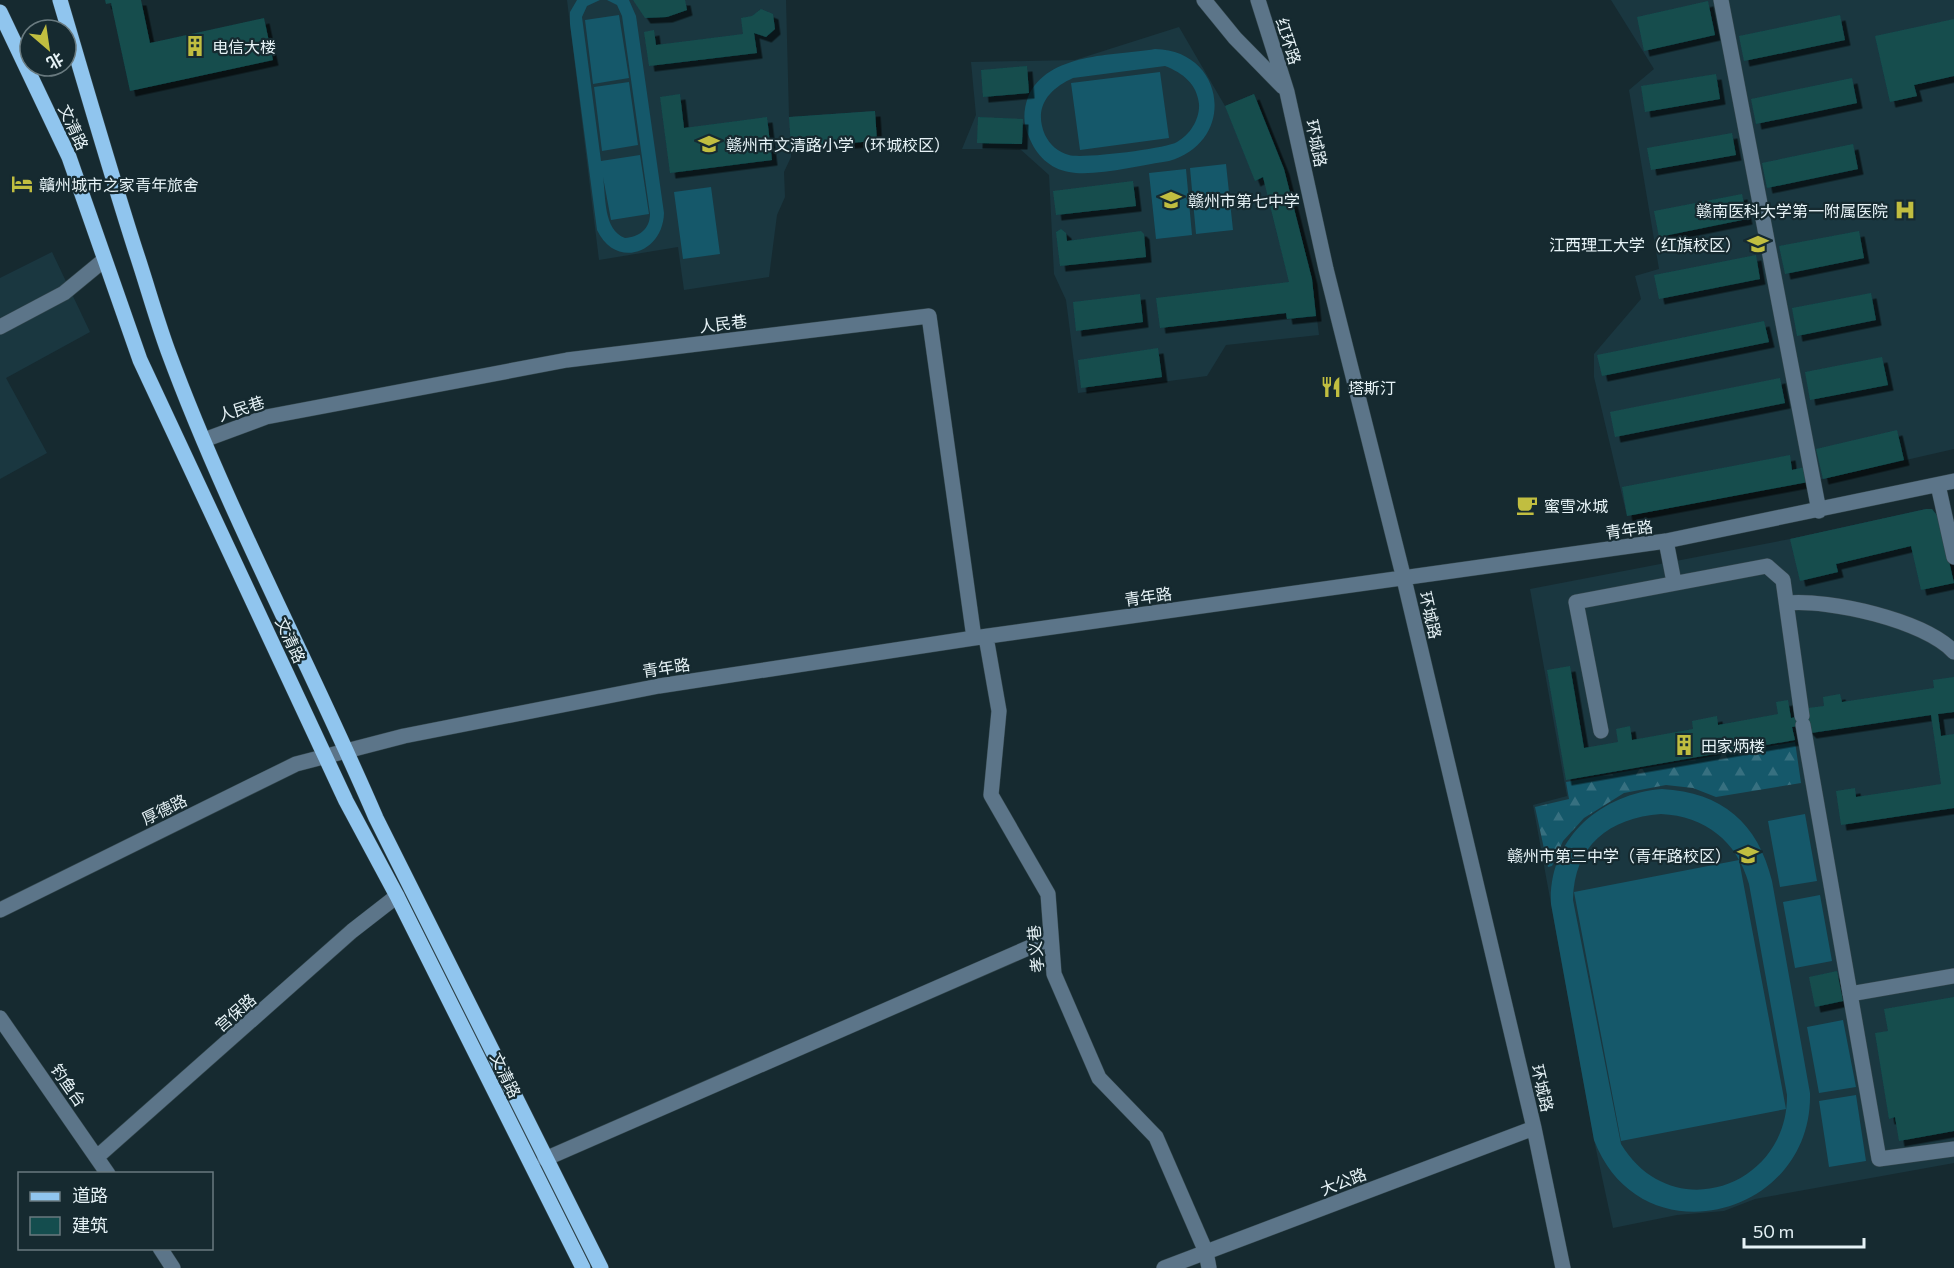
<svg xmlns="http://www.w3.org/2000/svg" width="1954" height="1268" viewBox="0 0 1954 1268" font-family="Commissioner,'Noto Sans SC',sans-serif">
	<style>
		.built { fill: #1a3740 }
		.forest { fill: url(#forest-firs) }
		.pitch { fill: #15586a; fill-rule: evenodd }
		.building { fill: #144d4e; filter: url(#shadow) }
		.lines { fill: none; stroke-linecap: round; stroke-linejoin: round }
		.minor-casing { stroke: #33464c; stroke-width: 16 }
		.major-casing { stroke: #33464c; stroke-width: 16 }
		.minor { stroke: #5c7589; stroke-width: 15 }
		.major { stroke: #90c5ee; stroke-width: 15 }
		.labels { text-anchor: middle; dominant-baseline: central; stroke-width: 4.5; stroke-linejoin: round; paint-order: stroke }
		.street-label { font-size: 16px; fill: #e6f2f6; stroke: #162a30 }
		.poi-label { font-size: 16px; fill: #e6f2f6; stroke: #162a30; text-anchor: start }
	</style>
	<defs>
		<pattern id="forest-firs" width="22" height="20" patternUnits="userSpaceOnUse" patternTransform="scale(1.5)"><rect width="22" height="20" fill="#15586a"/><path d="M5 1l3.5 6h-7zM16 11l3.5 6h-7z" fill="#377080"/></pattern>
		<filter id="shadow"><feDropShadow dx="5.5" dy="5.5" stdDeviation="0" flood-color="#0009"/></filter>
	</defs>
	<rect width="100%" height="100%" fill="#162a30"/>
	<path class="built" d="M567 0H786L789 117 875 111 877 141 791 147V157L784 172 785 197 777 215 769 277 684 290 678 247 599 260Z
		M1611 0H1954V449L1823 479 1627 516 1594 377V354L1641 299 1635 276 1659 269 1629 90 1654 69Z
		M1179 27 1225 106 1254 94 1284 169 1312 279 1319 335 1226 345 1207 376 1078 393 1066 300 1054 274 1049 175 1020 149H962L976 115 971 62 1075 60Z
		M52 252 90 332 6 378 47 453 0 479V278Z
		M1926 509H1932L1939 518 1954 579V1163L1755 1199 1724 1211 1677 1215 1613 1228 1594 1140 1533 805 1567 796 1530 589 1790 539Z"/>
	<path class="forest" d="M1795 742 1801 783 1716 797 1693 788 1666 785 1624 793 1584 818 1563 841 1552 866 1548 867 1535 807 1569 799 1566 782Z"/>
	<path class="pitch" d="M577 0H600L587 6 582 17 601 161 640 155 649 214 611 220 603 177C606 196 603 230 625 238 639 237 650 229 650 214L622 16 617 5 607 0H629L636 16 664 213C663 253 616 270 597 230L570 24V12Z
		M619 15 629 78 593 84 585 20Z
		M1155 49C1225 50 1238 141 1169 161 1142 165 1094 177 1069 172 1050 169 1036 155 1029 137 1023 124 1023 111 1028 97 1048 52 1113 56 1155 49ZM1165 66C1183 73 1197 84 1199 104 1200 119 1190 135 1177 142 1165 149 1081 159 1069 155 1058 152 1050 145 1045 135 1033 107 1049 89 1073 78Z
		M1160 72 1169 138 1080 150 1071 83Z
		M629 82 638 145 602 151 594 87Z
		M1226 164 1233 230 1196 234 1190 168Z
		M1186 169 1192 235 1156 239 1149 173Z
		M711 187 720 254 683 259 674 192Z
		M1662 789C1722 792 1758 823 1772 881L1810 1093C1813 1218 1640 1261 1594 1140L1551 904C1548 839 1600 794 1662 789ZM1661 814C1705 816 1737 841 1749 884L1787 1095C1788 1187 1672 1228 1621 1144L1573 900C1574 845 1609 818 1661 814Z
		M1805 814 1817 881 1780 887 1768 821Z
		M1739 860 1786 1109 1621 1141 1574 892Z
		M1820 895 1832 961 1795 968 1783 902Z
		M1843 1020 1856 1087 1819 1093 1807 1027Z
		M1856 1095 1866 1161 1829 1167 1819 1101Z"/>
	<path class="building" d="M105 0H141L150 43 264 18 273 60 130 91 111 3 106 4Z
		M633 0H685L687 10 667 17 645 18Z
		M1708 1 1715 35 1644 51 1637 17Z
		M761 9 773 14 775 29 766 37 754 33 757 53 649 66 644 32 654 30 656 45 743 34 741 18 752 16Z
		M1840 15 1845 40 1744 61 1739 36Z
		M1954 19V76L1914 85 1917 96 1890 102 1875 36Z
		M1027 66 1029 93 983 97 981 70Z
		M1716 74 1720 99 1645 112 1641 86Z
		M1852 78 1857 103 1756 124 1751 99Z
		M680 94 684 128 767 117 772 160 670 173 660 97Z
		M1254 94 1284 169 1312 279 1316 316 1287 319 1286 313 1160 328 1156 298 1289 282 1263 177 1255 181 1225 106Z
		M875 111 877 141 791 147 789 117Z
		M978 117 1023 119 1022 144 977 143Z
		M1732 133 1736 155 1651 170 1647 148Z
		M1853 144 1858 169 1767 188 1762 163Z
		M1133 181 1136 206 1056 215 1053 191Z
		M1742 194 1747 219 1659 237 1654 211Z
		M1061 229 1066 233 1067 241 1141 231 1144 234 1146 257 1060 266 1056 232Z
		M1859 231 1864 258 1785 274 1779 246Z
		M1756 255 1760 279 1659 299 1654 275Z
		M1871 293 1876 320 1797 336 1792 308Z
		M1140 294 1143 322 1076 331 1073 302Z
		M1764 321 1769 342 1602 376 1597 355Z
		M1158 348 1162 377 1081 388 1078 360Z
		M1882 357 1888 385 1810 400 1805 372Z
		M1780 378 1785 403 1615 437 1610 412Z
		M1897 430 1904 460 1823 479 1816 449Z
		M1790 455 1792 470 1805 467 1808 482 1627 516 1622 487Z
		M1926 509H1932L1939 518 1954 583 1921 590 1911 546 1836 564 1838 572 1800 581 1790 539Z
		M1570 666 1584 748 1618 742 1616 729 1630 726 1632 740 1693 729 1692 721 1717 716 1718 725 1778 714 1776 702 1788 700 1791 718 1808 715V708L1824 706 1823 697 1840 694 1842 702 1934 688 1933 680 1954 677V712L1938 714 1941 736 1954 734V808L1841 825 1836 791 1855 788 1856 797 1941 784 1931 715 1811 733 1803 725 1792 727 1795 740 1566 780 1547 670Z
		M1837 971 1843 1001 1815 1007 1809 977Z
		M1954 997V1131L1899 1141 1895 1117 1889 1119 1875 1033 1888 1031 1884 1009Z"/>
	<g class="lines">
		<defs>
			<path id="minor" d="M1204 0 1235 38 1283 87
				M1258 0 1287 92 1326 269 1404 579 1534 1128 1563 1268
				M1721 0 1819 511
				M0 327 64 293 104 260
				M204 440 266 417 567 360 929 316 974 638
				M1938 485 1954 557
				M1666 541 1674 582
				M1787 603C1829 599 1924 620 1954 652
				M986 637 999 711 991 795 1048 894 1054 974 1099 1078 1156 1137 1206 1252 1209 1268
				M1803 725 1879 1159 1954 1149
				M1601 731 1576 602 1767 566 1783 580 1802 716
				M0 910 296 764 404 736 659 686 974 638 1666 541 1954 481
				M1850 994 1954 976
				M0 1018 108 1174
				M97 1157 352 931 397 896
				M545 1159 1051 938
				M160 1248 173 1268
				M1164 1268 1534 1128"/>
			<path id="major" d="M60 0C85 84 109 168 136 252 147 285 156 318 168 351 227 511 309 662 376 818L601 1268
				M0 12 69 157 140 360 346 801 397 896 583 1268"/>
		</defs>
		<use href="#minor" class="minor-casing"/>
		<use href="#major" class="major-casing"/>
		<use href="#minor" class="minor"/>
		<use href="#major" class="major"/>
	</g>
	<defs>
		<symbol id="building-bare" viewBox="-9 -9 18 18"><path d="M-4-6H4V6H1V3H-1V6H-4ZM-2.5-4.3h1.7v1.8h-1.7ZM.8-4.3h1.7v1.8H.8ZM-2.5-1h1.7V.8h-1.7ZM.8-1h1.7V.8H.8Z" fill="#c1be40" stroke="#162a30" stroke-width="2.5" paint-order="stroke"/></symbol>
		<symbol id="school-bare" viewBox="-9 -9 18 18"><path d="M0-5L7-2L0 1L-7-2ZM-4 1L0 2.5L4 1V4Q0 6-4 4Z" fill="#c1be40" stroke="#162a30" stroke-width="2.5" paint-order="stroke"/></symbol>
		<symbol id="hotel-bare" viewBox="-9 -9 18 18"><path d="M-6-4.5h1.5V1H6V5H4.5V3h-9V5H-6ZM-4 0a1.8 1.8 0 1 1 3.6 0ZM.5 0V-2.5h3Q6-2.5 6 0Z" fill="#c1be40" stroke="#162a30" stroke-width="2.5" paint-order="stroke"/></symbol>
		<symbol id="hospital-bare" viewBox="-9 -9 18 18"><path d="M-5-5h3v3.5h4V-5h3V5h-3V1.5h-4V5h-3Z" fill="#c1be40" stroke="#162a30" stroke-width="2.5" paint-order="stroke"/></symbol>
		<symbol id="university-bare" viewBox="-9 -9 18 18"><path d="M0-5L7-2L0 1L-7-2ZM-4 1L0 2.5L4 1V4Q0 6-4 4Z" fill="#c1be40" stroke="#162a30" stroke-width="2.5" paint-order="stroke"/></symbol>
		<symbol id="restaurant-bare" viewBox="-9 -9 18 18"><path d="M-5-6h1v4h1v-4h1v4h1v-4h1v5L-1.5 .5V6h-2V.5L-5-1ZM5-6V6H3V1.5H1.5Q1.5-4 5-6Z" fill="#c1be40" stroke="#162a30" stroke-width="2.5" paint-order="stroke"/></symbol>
		<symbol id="cafe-bare" viewBox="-9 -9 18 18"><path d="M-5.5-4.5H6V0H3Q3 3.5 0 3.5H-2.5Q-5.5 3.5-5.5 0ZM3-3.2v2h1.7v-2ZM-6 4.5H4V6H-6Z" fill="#c1be40" stroke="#162a30" stroke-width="2.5" paint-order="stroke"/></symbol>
	</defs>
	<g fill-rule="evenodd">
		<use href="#building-bare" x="180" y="31" width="30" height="30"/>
		<use href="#school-bare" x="694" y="129" width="30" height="30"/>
		<use href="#hotel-bare" x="7" y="169" width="30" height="30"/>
		<use href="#school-bare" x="1156" y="185" width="30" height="30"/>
		<use href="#hospital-bare" x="1890" y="195" width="30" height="30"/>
		<use href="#university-bare" x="1743" y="229" width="30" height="30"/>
		<use href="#restaurant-bare" x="1316" y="372" width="30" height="30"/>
		<use href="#cafe-bare" x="1512" y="490" width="30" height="30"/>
		<use href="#building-bare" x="1669" y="730" width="30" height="30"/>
		<use href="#school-bare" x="1733" y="840" width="30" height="30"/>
	</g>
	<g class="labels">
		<g class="street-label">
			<text transform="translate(1289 41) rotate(72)">红环路</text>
			<text transform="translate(74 127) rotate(65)">文清路</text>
			<text transform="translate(1317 143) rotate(78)">环城路</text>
			<text transform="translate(723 323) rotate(-7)">人民巷</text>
			<text transform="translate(241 408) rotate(-18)">人民巷</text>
			<text transform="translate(1629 529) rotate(-8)">青年路</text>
			<text transform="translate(1148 596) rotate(-8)">青年路</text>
			<text transform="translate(1431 615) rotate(77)">环城路</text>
			<text transform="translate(291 640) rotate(65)">文清路</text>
			<text transform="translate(666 667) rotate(-9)">青年路</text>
			<text transform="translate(164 809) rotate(-26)">厚德路</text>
			<text transform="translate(1035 949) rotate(-95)">孝义巷</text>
			<text transform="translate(235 1012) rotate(-41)">宫保路</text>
			<text transform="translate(506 1075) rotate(64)">文清路</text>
			<text transform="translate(69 1085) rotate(55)">钓鱼台</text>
			<text transform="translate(1543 1088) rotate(77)">环城路</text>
			<text transform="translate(1343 1181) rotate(-21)">大公路</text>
		</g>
		<g class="poi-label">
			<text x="212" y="46">电信大楼</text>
			<text x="726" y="144">赣州市文清路小学（环城校区）</text>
			<text x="39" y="184">贛州城市之家青年旅舍</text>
			<text x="1188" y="200">赣州市第七中学</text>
			<text x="1888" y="210" text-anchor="end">赣南医科大学第一附属医院</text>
			<text x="1741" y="244" text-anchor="end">江西理工大学（红旗校区）</text>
			<text x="1348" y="387">塔斯汀</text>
			<text x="1544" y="505">蜜雪冰城</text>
			<text x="1701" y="745">田家炳楼</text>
			<text x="1731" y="855" text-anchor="end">赣州市第三中学（青年路校区）</text>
		</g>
	</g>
	<rect x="18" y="1172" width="195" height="78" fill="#162a30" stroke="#697a7f" stroke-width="1.5"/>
	<rect x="30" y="1192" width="30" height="9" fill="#90c5ee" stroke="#697a7f" stroke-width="1.5"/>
	<text x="72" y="1202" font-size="18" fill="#e6f2f6">道路</text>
	<rect x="30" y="1217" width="30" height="18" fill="#144d4e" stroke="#697a7f" stroke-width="1.5"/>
	<text x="72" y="1232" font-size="18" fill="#e6f2f6">建筑</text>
	<g transform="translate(48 48) rotate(151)"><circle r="28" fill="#162a30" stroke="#697a7f" stroke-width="1.5"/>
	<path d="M0-4.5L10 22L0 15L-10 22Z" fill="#c1be40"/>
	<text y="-9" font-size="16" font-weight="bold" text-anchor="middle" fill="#e6f2f6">北</text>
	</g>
	<path d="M1744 1238v9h120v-9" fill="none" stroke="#e6f2f6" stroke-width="3"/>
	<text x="1753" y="1238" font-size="18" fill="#e6f2f6" stroke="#162a30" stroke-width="4.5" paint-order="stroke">50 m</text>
</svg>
